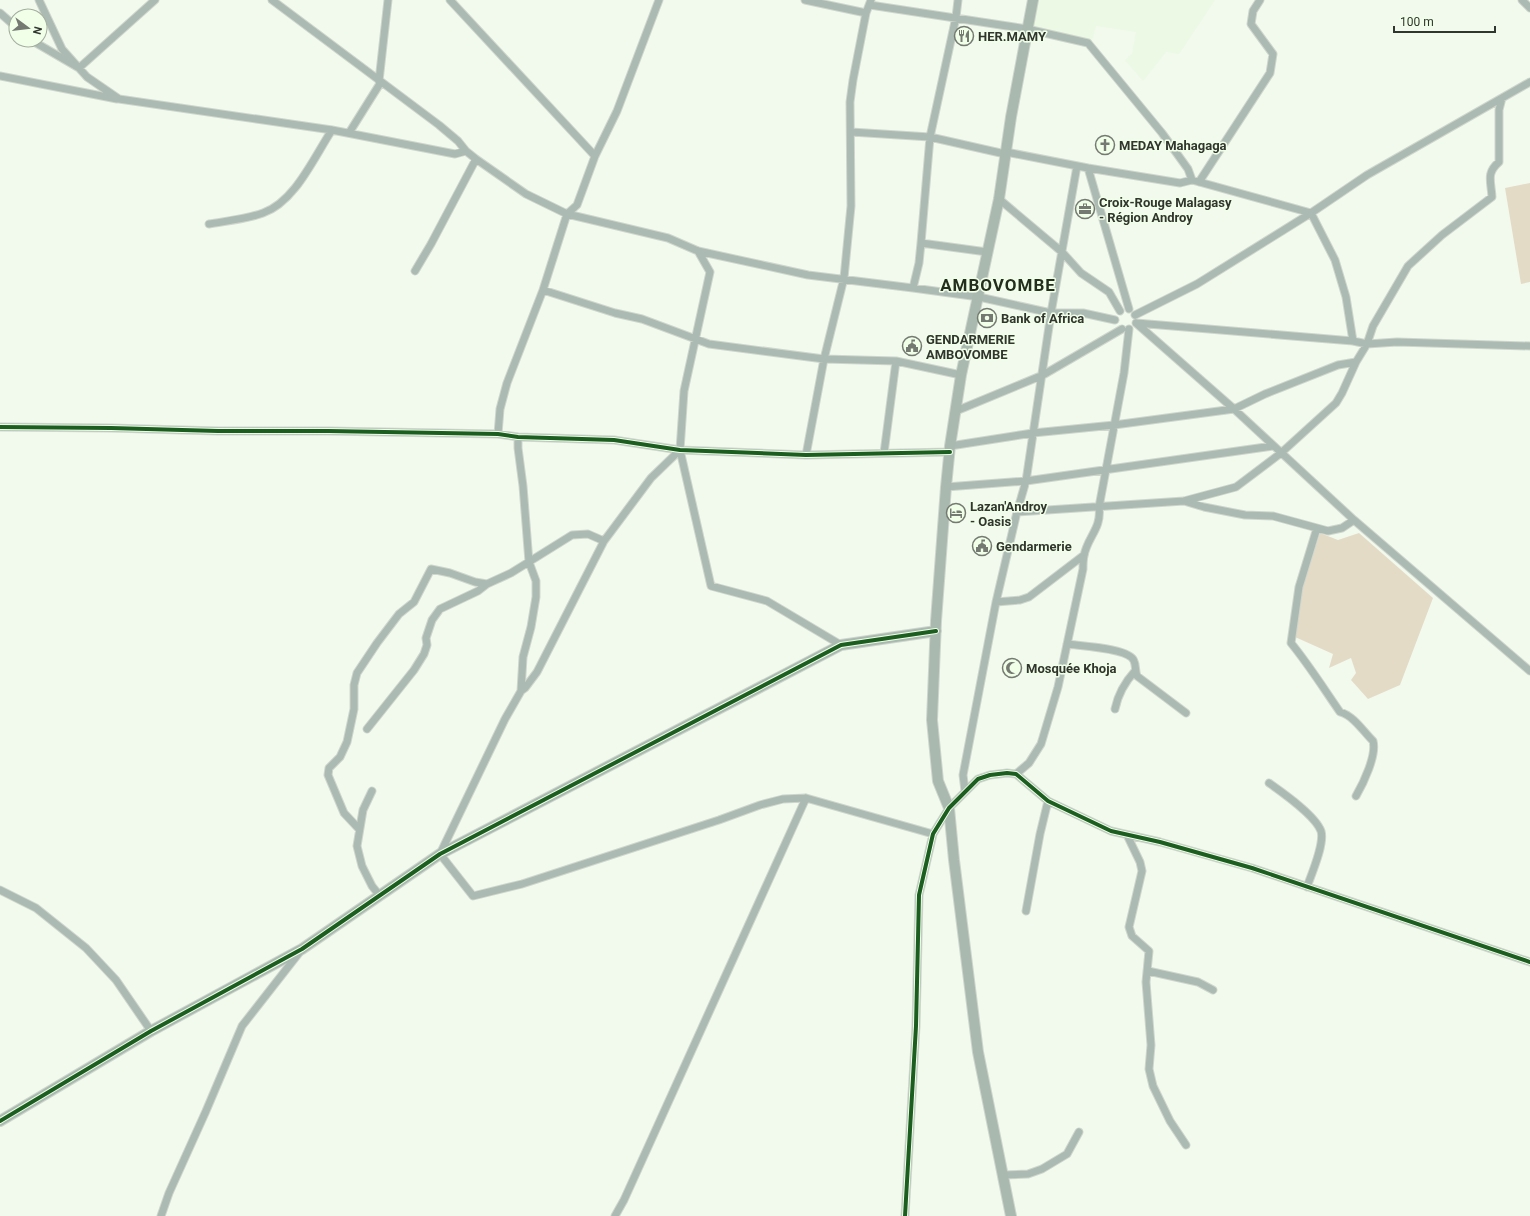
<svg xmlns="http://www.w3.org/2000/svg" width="1530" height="1216" viewBox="0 0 1530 1216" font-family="Roboto,sans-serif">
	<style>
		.built { fill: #ecf9e4 }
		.green { fill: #e4dbc7 }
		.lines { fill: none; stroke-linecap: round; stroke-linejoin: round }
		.street-casing { stroke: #d0d6cc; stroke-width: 9 }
		.secondary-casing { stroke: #d0d6cc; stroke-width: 12 }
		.street { stroke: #abbab2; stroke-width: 7 }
		.secondary { stroke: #a9b9af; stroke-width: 10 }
		.cycleway-casing { stroke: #f1ffe9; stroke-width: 6 }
		.cycleway { stroke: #1b5e20; stroke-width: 4 }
		.labels { text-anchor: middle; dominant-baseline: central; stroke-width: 3; stroke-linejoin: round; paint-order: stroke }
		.poi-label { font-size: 13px; font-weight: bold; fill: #30352d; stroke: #f1ffe9; text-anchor: start }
		.district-label { font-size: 17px; font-weight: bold; letter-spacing: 1px; fill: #242e1d; stroke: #f1ffe9 }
	</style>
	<rect width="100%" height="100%" fill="#f2faee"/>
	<path class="built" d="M1036 0H1215L1179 54 1166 52 1143 81 1125 60 1132 54 1136 32 1096 26 1092 41 1030 25Z"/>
	<path class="green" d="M1530 183V282L1521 284 1505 188Z
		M1320 533 1338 540 1359 533 1433 598 1400 685 1368 699 1351 680 1356 673 1351 658 1329 668 1333 654 1295 637 1302 589Z"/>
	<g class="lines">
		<defs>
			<path id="street" d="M39 0 62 49 87 77 119 99 332 130 455 154 466 151
				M272 0 439 125 458 141 466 151 476 159 526 194 567 214 668 238 698 251 808 275 913 288 979 297 1051 313H1083L1115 320
				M450 0 595 156
				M805 0 866 13
				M1522 0 1530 8
				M870 5 1027 29 1088 43 1162 133 1188 169 1192 180
				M0 13 16 27
				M31 40 79 68 155 0
				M0 76 117 99
				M379 81 388 0
				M851 132 930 137 1005 154
				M349 133 381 82
				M1006 152 1088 168 1174 182 1180 183 1192 180 1311 213 1335 260 1346 297 1353 341
				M1088 168 1129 309
				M1199 182 1270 73 1273 54 1251 24 1253 11 1260 0
				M999 199 1062 252 1081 273 1109 292 1120 311
				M209 224C226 221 247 219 263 213 295 202 314 157 332 130
				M921 243 987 252
				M698 251 710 272 684 391 680 450 711 586 767 601 841 645
				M415 271 431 244 476 159
				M913 288 919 263 921 243 930 137 956 17 958 0
				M543 290 615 313 642 319 709 344 824 359 896 361 961 375
				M1135 315 1197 284 1311 213 1367 175 1530 82
				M1136 323 1234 409 1354 520 1530 671
				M1136 323 1353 341 1367 344 1397 342 1530 346
				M956 411 1043 375 1122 329
				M0 427 111 428 218 431H328L498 434 518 437 614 440 680 450 806 455 950 452
				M498 434 500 409 507 383 543 290 567 214 577 205 595 156 617 111 659 0
				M518 437V448L523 486 529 562 536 581V597L531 627 523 657 521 691 505 719 440 854 473 896 522 884 719 820 760 805 783 799 806 798 933 834
				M950 446 1033 433 1114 425 1234 409 1265 394 1338 365 1356 362
				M884 453 896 361
				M806 455 824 359 844 278 851 206 850 102 853 80 866 13 871 0
				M946 487 1026 481 1273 446
				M1184 501 1204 507 1245 515 1273 516 1328 531 1342 528 1354 520
				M1017 512 1184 501 1236 487 1281 453 1336 403 1342 393 1356 362 1367 344 1373 326 1408 266 1442 235 1492 197C1491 181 1486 173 1499 162V110L1502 98
				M1317 528 1299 587 1291 643C1309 665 1324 689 1340 712 1354 716 1363 731 1373 741 1377 755 1363 784 1356 796
				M996 602 1020 600 1029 597 1084 555
				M1067 644C1080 646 1130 648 1134 661 1136 665 1135 671 1137 676L1186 713
				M521 691 525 688 537 672 604 541 651 478 680 450
				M1115 709C1118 694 1125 682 1135 671
				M367 729 414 670 424 654 427 645 426 638 432 620 440 609 478 591 487 584
				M1016 774 1029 763 1041 744 1058 687 1083 569C1083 564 1083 560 1084 556 1087 537 1102 529 1099 507L1124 373 1129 329
				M1269 783C1283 793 1315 815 1321 831 1325 844 1311 875 1307 887
				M372 791 363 810 357 846 362 866 372 886 380 896
				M965 791 963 775 996 602 1017 512 1026 481 1051 313 1077 166
				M359 829 344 813 328 775 329 768 340 757 347 742 354 709V685L357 673 377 643 399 614 414 602 431 569 450 573 475 582 487 584 511 573 572 535 588 534 604 541
				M1127 835 1140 862 1142 871 1129 927 1132 936 1149 951 1146 982 1151 1045 1149 1069 1153 1086 1170 1121 1186 1145
				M0 890 36 908 86 948 116 980 151 1031
				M1026 911 1040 834 1048 801
				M1148 971 1198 982 1213 990
				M1003 1175 1028 1174 1042 1169 1067 1154 1079 1132
				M161 1216 169 1193 206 1111 242 1026 299 953
				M615 1216 624 1200 806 798
				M905 1216 916 1026 919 895 933 834 949 808 978 779 990 775 1007 773 1016 774 1048 801 1111 831 1160 842 1252 868 1530 962"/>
			<path id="secondary" d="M0 1121 151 1031 302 949 440 854 841 645 936 631
				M1011 1216 978 1052 954 860 949 808 938 781 932 720 936 621 946 487 950 446 961 375 999 199 1011 117 1033 0"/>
		</defs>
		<use href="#street" class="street-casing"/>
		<use href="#secondary" class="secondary-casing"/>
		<use href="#street" class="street"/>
		<use href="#secondary" class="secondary"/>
		<defs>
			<path id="cycleway" d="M0 427 111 428 218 431H328L498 434 518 437 614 440 680 450 806 455 950 452
				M0 1121 151 1031 302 949 440 854 841 645 936 631
				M905 1216 916 1026 919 895 933 834 949 808 978 779 990 775 1007 773 1016 774 1048 801 1111 831 1160 842 1252 868 1530 962"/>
		</defs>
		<use href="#cycleway" class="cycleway-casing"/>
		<use href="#cycleway" class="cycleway"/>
	</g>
	<defs>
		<symbol id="restaurant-ring" viewBox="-11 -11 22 22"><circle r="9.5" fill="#f1ffe9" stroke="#747a71" stroke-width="1.5"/><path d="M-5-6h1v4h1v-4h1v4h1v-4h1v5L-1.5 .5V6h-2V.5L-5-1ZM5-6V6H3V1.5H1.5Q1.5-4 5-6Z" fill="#747a71"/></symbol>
		<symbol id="church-ring" viewBox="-11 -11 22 22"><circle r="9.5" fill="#f1ffe9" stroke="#747a71" stroke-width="1.5"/><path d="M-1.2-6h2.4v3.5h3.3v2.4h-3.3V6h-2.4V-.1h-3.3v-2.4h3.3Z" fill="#747a71"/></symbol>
		<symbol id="office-ring" viewBox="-11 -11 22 22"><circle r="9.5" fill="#f1ffe9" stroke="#747a71" stroke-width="1.5"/><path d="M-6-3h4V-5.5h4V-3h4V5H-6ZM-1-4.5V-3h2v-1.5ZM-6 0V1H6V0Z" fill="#747a71"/></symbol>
		<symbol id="bank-ring" viewBox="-11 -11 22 22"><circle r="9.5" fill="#f1ffe9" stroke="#747a71" stroke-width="1.5"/><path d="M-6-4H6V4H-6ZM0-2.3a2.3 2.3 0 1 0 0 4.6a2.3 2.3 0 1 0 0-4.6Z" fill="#747a71"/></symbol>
		<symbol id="civic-ring" viewBox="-11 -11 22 22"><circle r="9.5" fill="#f1ffe9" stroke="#747a71" stroke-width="1.5"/><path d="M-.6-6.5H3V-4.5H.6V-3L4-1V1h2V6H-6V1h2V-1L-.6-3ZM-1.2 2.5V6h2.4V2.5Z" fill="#747a71"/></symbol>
		<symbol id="hotel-ring" viewBox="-11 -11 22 22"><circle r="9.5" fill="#f1ffe9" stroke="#747a71" stroke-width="1.5"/><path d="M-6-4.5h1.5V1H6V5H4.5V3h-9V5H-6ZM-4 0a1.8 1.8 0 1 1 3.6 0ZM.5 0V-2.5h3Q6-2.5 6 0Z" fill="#747a71"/></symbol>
		<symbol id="mosque-ring" viewBox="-11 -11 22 22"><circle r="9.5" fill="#f1ffe9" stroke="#747a71" stroke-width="1.5"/><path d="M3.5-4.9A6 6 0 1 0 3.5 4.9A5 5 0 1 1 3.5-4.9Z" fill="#747a71"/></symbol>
	</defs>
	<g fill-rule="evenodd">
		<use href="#restaurant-ring" x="953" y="25" width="22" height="22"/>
		<use href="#church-ring" x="1094" y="134" width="22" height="22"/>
		<use href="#office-ring" x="1074" y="198" width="22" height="22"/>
		<use href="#bank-ring" x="976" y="307" width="22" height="22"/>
		<use href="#civic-ring" x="901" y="335" width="22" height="22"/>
		<use href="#hotel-ring" x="945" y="502" width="22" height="22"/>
		<use href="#civic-ring" x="971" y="535" width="22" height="22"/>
		<use href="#mosque-ring" x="1001" y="657" width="22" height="22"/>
	</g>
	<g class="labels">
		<g class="poi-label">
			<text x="978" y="36">HER.MAMY</text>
			<text x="1119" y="145">MEDAY Mahagaga</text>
			<text x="1099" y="202">Croix-Rouge Malagasy<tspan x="1099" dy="15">- Région Androy</tspan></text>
			<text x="1001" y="318">Bank of Africa</text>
			<text x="926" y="339">GENDARMERIE<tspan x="926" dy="15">AMBOVOMBE</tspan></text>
			<text x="970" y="506">Lazan'Androy<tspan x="970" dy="15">- Oasis</tspan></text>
			<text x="996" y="546">Gendarmerie</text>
			<text x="1026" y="668">Mosquée Khoja</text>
		</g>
		<g class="district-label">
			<text x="998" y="285">AMBOVOMBE</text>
		</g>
	</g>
	<g transform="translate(28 28) rotate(105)"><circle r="19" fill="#f1ffe9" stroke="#a4ae9e"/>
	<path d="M0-3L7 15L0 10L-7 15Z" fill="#747a71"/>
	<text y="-6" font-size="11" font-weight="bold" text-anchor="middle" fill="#30352d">N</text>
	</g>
	<path d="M1394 26v6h101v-6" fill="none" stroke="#30352d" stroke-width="2"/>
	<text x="1400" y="26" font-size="12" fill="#30352d" stroke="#f1ffe9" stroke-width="3" paint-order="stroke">100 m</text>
</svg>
